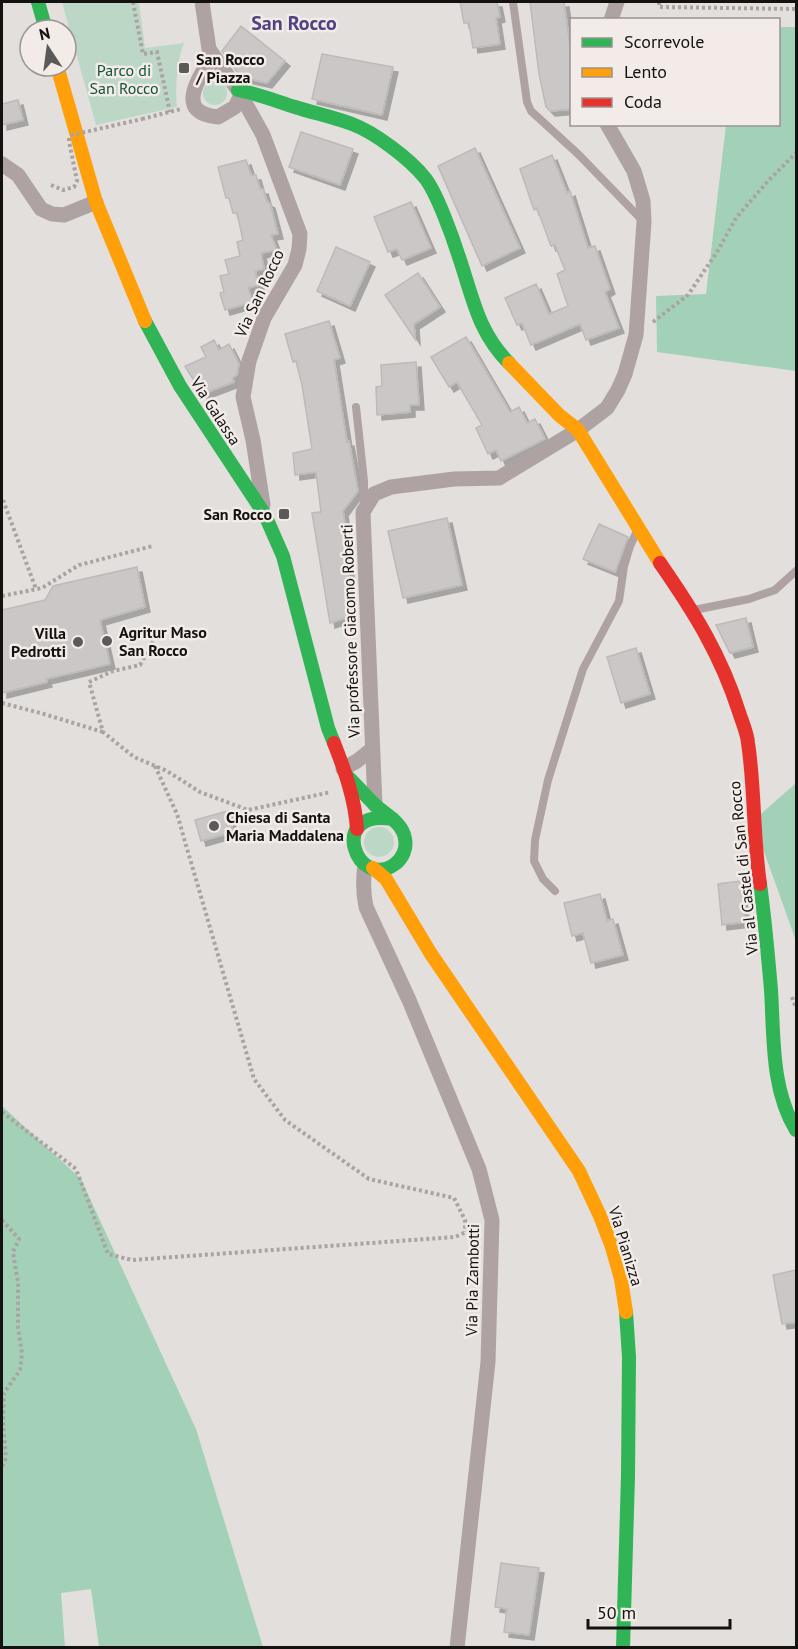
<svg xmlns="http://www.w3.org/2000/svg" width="798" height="1649" viewBox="0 0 798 1649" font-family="'PT Sans',sans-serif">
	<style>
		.green { fill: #bcd7c6 }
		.forest { fill: #a3d1b7 }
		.building { fill: #cac7c6; stroke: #bdbab9; stroke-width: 1.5; filter: url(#shadow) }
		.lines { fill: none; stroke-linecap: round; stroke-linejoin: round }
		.path { stroke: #aaa3a2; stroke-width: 4; stroke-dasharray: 3 3; stroke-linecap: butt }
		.lane { stroke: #aea2a2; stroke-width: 8 }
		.street { stroke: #aea2a2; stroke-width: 15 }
		.fast { stroke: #30b455; stroke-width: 14 }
		.slow { stroke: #ff9f0a; stroke-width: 14 }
		.jam { stroke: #e5322d; stroke-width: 14 }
		.path-bridge { stroke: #aaa3a2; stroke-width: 4; stroke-dasharray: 3 3; stroke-linecap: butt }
		.poi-dot { fill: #5c5a58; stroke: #f2ebe8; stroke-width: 2 }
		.labels { text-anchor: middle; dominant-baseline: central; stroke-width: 5; stroke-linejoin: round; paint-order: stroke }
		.poi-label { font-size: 16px; font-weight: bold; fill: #141211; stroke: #f2ebe8; text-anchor: start }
		.park-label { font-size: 16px; fill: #105436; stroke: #f2ebe8 }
		.street-label { font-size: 16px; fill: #141211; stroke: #f2ebe8 }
		.quarter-label { font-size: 20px; font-weight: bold; fill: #514381; stroke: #f2ebe8 }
	</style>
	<defs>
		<filter id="shadow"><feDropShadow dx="5" dy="5" stdDeviation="0" flood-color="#0004"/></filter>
	</defs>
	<rect width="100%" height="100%" fill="#e2dfdd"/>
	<path class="green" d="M62 2H139L145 48 184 43C177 59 175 89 177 107L96 125Z
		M203 93a12 12 0 1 1 24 0a12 12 0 1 1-24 0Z
		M364 842a15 15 0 1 1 30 0a15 15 0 1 1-30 0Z"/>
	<path class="forest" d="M779 27H796V371L657 352 656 296 706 294 726 125 778 124Z
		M796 783V941L753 821Z
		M2 1106 81 1179 196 1429 263 1647H99L91 1589 61 1593 65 1647H2Z"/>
	<path class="building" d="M460 2H497L500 17 496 18 500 44 473 48 469 23H464Z
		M530 2H564L572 60V109L550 111 546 107 539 74Z
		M241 26 285 61 267 83 245 78 237 72 222 51Z
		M322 54 393 67 382 115 312 99Z
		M18 100 23 120 2 125V104Z
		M301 132 353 149 340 185 289 167Z
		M475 148 520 248 482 266 438 166Z
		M552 155 567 193 570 191 588 248 595 246 610 289 605 292 619 328 586 340 580 324 531 345 522 323 517 325 505 298 536 284 549 314 568 306 557 274 565 270 555 245 551 246 537 208 534 210 520 169Z
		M246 160 251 175H256L260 189H263L267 202 270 203 278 234 271 235 277 250 261 253 264 269 255 271 259 285 248 288 253 302 225 310 220 293 224 292 220 276 229 274 225 260 240 256 237 242 243 240 237 213H233L229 198H226L218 167Z
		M411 202 431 248 402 260 397 249 388 252 374 217Z
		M336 247 370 262 350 306 317 291Z
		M418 273 440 307 414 324 415 339 385 295Z
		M329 321 340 358 334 360 347 442 349 441 358 491 343 511 349 550V617L330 623 312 513 321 512 316 472 295 475 293 453 312 449 302 385 296 361 293 362 285 334Z
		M466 337 510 412 519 407 527 423 535 419 545 439 501 461 496 450 488 454 476 428 482 425 457 382 449 387 431 357Z
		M214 340 219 350 229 344 239 364 237 375 232 378 234 382 202 394 185 366 206 357 201 347Z
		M416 362 419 405H410V412L377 415 376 387 382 386 381 365Z
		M447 518 462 585 403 598 388 531Z
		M599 524 628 537 615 572 583 559Z
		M137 567 145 607 100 620 110 664 46 679 47 682 2 693V610L45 600 53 586Z
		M746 618 753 647 730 653 716 625Z
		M636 648 650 694 621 703 607 657Z
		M228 811 233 832 201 841 195 820Z
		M740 881 745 922 722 925 718 884Z
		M600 894 607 921 613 919 623 955 591 963 583 933 572 936 564 903Z
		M796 1270V1322L782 1324 773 1275Z
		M501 1563 539 1568 529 1635 504 1632 507 1609 495 1607Z"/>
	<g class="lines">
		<path class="path" d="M133 2 143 54 157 52 170 112
			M659 2V7L796 9
			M142 119 181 109
			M653 322 688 295 717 252 736 218 768 181 796 153
			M3 500 36 589
			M2 596 42 588 79 565 153 546
			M159 631 140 665 113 671 89 682 103 732 134 757 167 771 200 792 248 810 331 792
			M2 703 44 714 103 732
			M155 766 177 814 254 1079 285 1120 369 1179 454 1198 465 1220V1232
			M792 997 796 1008
			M2 1112 76 1169 108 1254 132 1260 455 1237 475 1228
			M2 1220 19 1239 13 1252 18 1283V1328L22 1353 20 1370 4 1393 3 1423 6 1458 2 1467"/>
		<path class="lane" d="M513 2 527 102 531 111 578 154 643 221
			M356 407 364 481V504
			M694 610 749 599 775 590 796 571
			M555 891 543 879 534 861 535 840 548 780 583 669 619 601 624 566 630 546 637 531"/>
		<path class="street" d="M202 2 209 49 238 90 263 135 300 234 299 249 295 265 264 318 249 361 243 397 253 440 263 505
			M611 20 617 2
			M213 55C201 75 172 113 218 117L235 107 241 95
			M2 164 18 175 41 209 52 214 64 215 96 202
			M343 769 357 761 372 749
			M375 805 363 512 374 494 391 487 454 479 499 478 578 430 607 408 618 390 625 374 636 335 644 222 643 201 634 171 607 124
			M365 865C363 879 363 893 366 907L409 1000 460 1123 479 1169 492 1220 488 1362 457 1648"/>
		<path class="fast" d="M38 2 46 30
			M238 90C258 94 276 101 295 107 314 113 333 117 352 124 374 132 410 159 425 178 437 193 453 238 459 257 473 298 478 332 509 363
			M145 321 180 386 265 515 283 556 328 728 334 743
			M349 778C358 787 366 796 375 805 386 815 403 823 405 839 407 848 403 858 395 864 357 892 326 808 393 819
			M760 884C765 920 768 955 771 990 774 1037 771 1089 796 1130
			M623 1648 628 1476 629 1357 626 1312"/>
		<path class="slow" d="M57 66 96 202 145 321
			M509 363 559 415 578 430 660 563
			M373 868 386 879 431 954 579 1171 600 1216 612 1247 621 1279 626 1312"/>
		<path class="jam" d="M660 563C694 612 721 655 739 712 742 722 747 732 748 743 755 789 753 837 760 884
			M334 743C345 771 355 799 357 829"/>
		<path class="path-bridge" d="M51 185 63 190 74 187 77 181 69 141V137L72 135 142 119"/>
	</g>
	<g class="poi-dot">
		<rect x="178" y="62" width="12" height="12" rx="3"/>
		<rect x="278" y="508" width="12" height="12" rx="3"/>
		<circle cx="107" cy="641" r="6"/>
		<circle cx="78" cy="642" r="6"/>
		<circle cx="214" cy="826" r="6"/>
	</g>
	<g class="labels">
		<g class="poi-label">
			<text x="196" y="59">San Rocco<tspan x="196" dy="18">/ Piazza</tspan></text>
			<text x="272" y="514" text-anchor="end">San Rocco</text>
			<text x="119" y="632">Agritur Maso<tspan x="119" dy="18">San Rocco</tspan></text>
			<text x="66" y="633" text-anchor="end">Villa<tspan x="66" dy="18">Pedrotti</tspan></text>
			<text x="226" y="817">Chiesa di Santa<tspan x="226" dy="18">Maria Maddalena</tspan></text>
		</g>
		<g class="park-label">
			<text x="124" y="70">Parco di<tspan x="124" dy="18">San Rocco</tspan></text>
		</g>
		<g class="street-label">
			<text transform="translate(259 293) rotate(-65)">Via San Rocco</text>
			<text transform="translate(216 411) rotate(57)">Via Galassa</text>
			<text transform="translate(350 631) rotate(-92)">Via professore Giacomo Roberti</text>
			<text transform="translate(743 868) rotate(-96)">Via al Castel di San Rocco</text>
			<text transform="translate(626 1246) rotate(73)">Via Pianizza</text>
			<text transform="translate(472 1280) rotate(-89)">Via Pia Zambotti</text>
		</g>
		<g class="quarter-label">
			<text x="294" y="23">San Rocco</text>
		</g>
	</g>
	<rect width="798" height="1649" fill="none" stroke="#141211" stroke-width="6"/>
	<rect x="570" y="18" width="210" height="108" fill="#f2ebe8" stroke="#999492" stroke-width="1.5"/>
	<rect x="582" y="38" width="30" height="9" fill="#30b455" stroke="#999492" stroke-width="1.5"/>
	<text x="624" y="48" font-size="18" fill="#141211">Scorrevole</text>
	<rect x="582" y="68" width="30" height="9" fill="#ff9f0a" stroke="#999492" stroke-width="1.5"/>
	<text x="624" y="78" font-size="18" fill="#141211">Lento</text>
	<rect x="582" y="98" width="30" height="9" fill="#e5322d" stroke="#999492" stroke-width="1.5"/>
	<text x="624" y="108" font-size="18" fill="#141211">Coda</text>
	<g transform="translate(48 48) rotate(347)"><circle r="28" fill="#f2ebe8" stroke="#999492" stroke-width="1.5"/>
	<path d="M0-4.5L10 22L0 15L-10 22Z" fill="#5c5a58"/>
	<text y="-9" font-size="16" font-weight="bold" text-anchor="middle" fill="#141211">N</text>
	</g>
	<path d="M588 1619v9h142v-9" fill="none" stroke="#141211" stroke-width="3"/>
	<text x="597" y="1619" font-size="18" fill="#141211" stroke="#f2ebe8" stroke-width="4.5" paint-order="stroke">50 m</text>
</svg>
